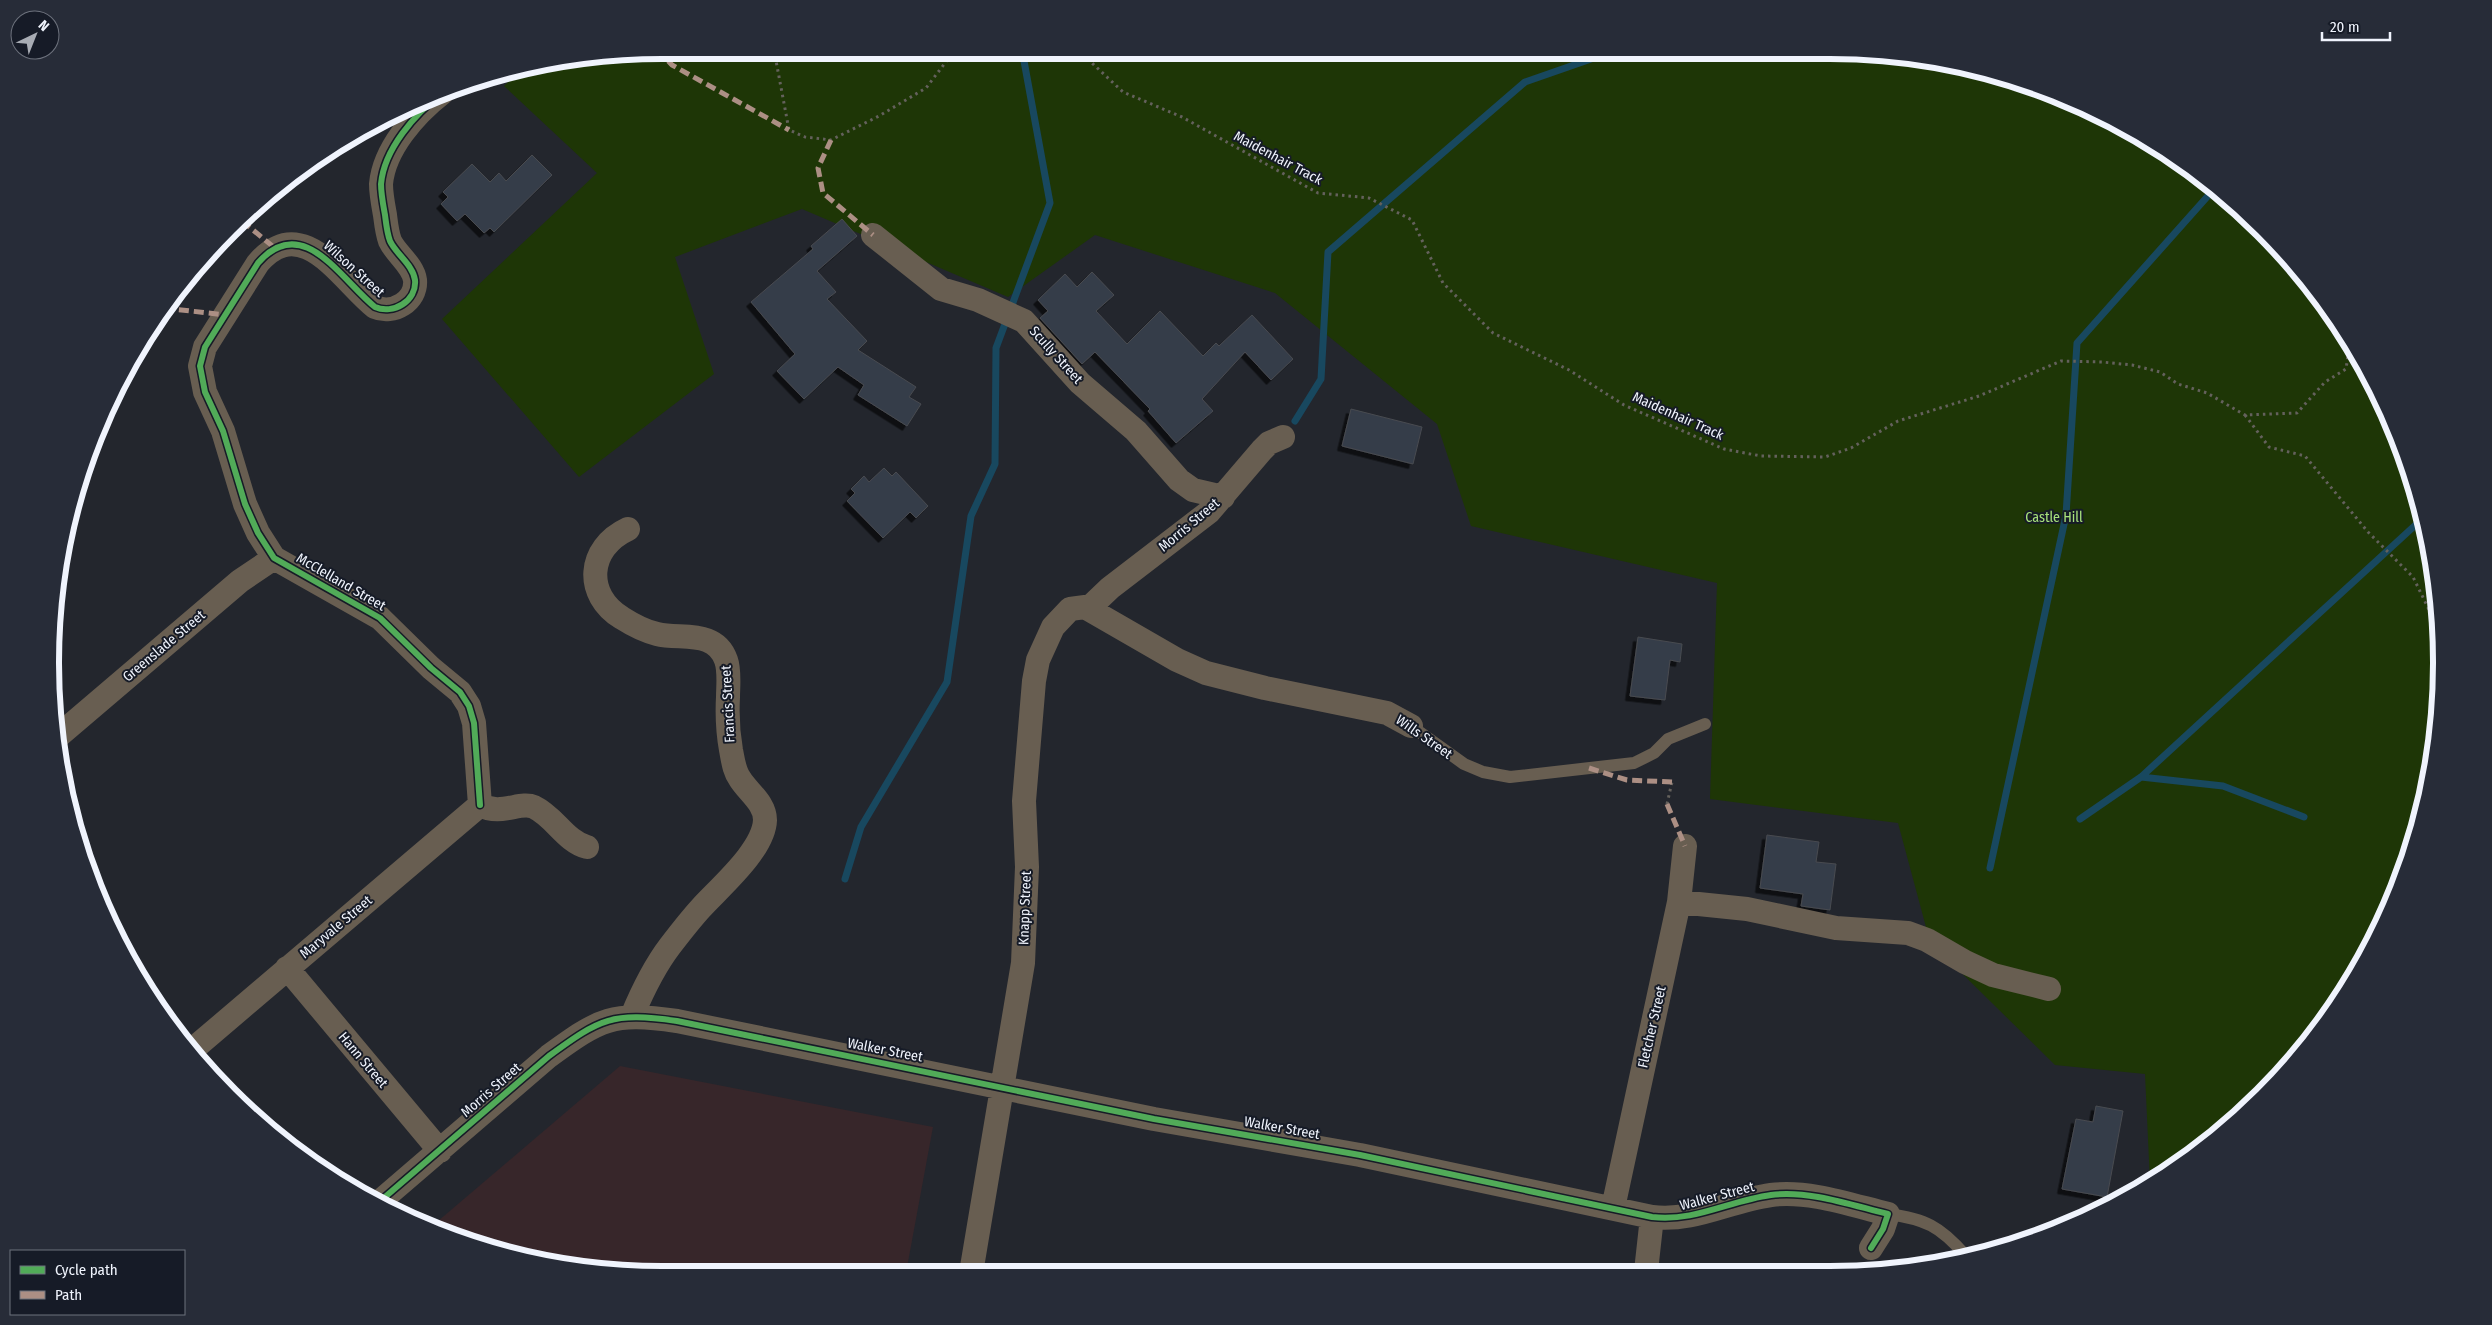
<svg xmlns="http://www.w3.org/2000/svg" width="2492" height="1325" viewBox="0 0 2492 1325" font-family="'Fira Sans Condensed',sans-serif">
	<style>
		.commercial { fill: #37262a }
		.green { fill: #1e3606 }
		.lines { fill: none; stroke-linecap: round; stroke-linejoin: round }
		.stream { stroke: #18485f; stroke-width: 7 }
		.building { fill: #363c4a; stroke: #484b50; filter: url(#shadow) }
		.path { stroke: #64615c; stroke-width: 3; stroke-dasharray: 2.5 4; stroke-linecap: butt }
		.lane { stroke: #685e51; stroke-width: 12 }
		.street { stroke: #685e51; stroke-width: 24 }
		.quiet { stroke: #ac8f84; stroke-width: 5; stroke-dasharray: 10 5; stroke-linecap: butt }
		.cycleway-casing { stroke: #161b27; stroke-width: 9 }
		.cycleway { stroke: #51ab58; stroke-width: 6 }
		.labels { text-anchor: middle; dominant-baseline: central; stroke-width: 4; stroke-linejoin: round; paint-order: stroke }
		.street-label { font-size: 14px; fill: #f0f4fd; stroke: #161b27 }
		.park-label { font-size: 14px; fill: #a7e17b; stroke: #161b27 }
		.rim { fill: none; stroke: #f0f4fd; stroke-width: 6 }
	</style>
	<defs>
		<filter id="shadow"><feDropShadow dx="-4.5" dy="4.5" stdDeviation="0" flood-color="#0009"/></filter>
	</defs>
	<rect width="100%" height="100%" fill="#23262d"/>
	<path class="commercial" d="M620 1066 933 1127 906 1273 623 1274 504 1254 431 1227Z"/>
	<path class="green" d="M663 50 1869 51 1988 71 2101 113 2203 177 2290 259 2360 357 2410 466 2437 583 2441 703 2421 821 2379 934 2290 1067 2170 1172 2150 1182 2145 1074 2055 1065 1930 942 1898 823 1710 799 1717 583 1471 526 1437 424 1275 293 1095 235 1008 297 802 209 675 257 714 374 579 477 442 319 597 173 504 86 523 67 543 62Z
		M345 140 190 275 184 282 202 258 289 177Z"/>
	<g class="lines">
		<path class="stream" d="M1295 421 1321 379 1328 252 1525 82 1614 51
			M2141 777 2223 786 2304 817
			M2080 819 2141 777 2422 519
			M1990 868 2066 515 2077 343 2215 188
			M845 879 861 827 947 682 971 516 995 464 996 348 1050 203 1022 50"/>
	</g>
	<path class="building" d="M532 155 552 175 494 232 490 228 484 233 465 214 457 221 441 204 448 197 443 192 472 164 490 182 499 173 506 181Z
		M842 219 857 236 817 271 836 292 827 299 867 341 858 350 916 387 909 397 921 404 907 426 858 395 864 385 838 367 804 399 777 371 795 354 751 302 813 249 811 246Z
		M1092 272 1114 295 1096 311 1127 344 1160 311 1203 356 1216 343 1219 346 1252 315 1293 359 1271 380 1245 352 1202 399 1213 411 1176 443 1148 411 1150 409 1095 352 1082 364 1040 318 1048 311 1038 300 1065 274 1077 287Z
		M1351 409 1422 427 1413 464 1342 446Z
		M884 468 892 476 896 472 928 506 916 518 910 512 883 538 847 501 855 493 851 489 864 476 869 482Z
		M1638 637 1682 644 1680 662 1670 660 1665 700 1630 696Z
		M1767 835 1819 842 1816 862 1836 864 1830 910 1801 906 1803 894 1760 888Z
		M2096 1106 2123 1111 2107 1197 2062 1189 2076 1119 2093 1122Z"/>
	<g class="lines">
		<path class="path" d="M774 50 789 130 805 137 831 140 879 116 926 88 955 50
			M1078 50 1123 92 1182 117 1318 193 1369 198 1412 220 1443 283 1493 333 1569 370 1624 405 1724 449 1761 456 1825 457 1851 448 1898 421 1979 396 2061 361 2102 362 2132 365 2160 372 2178 384 2207 393 2245 415 2297 413 2325 382 2346 369 2350 342
			M2245 415 2269 447 2305 456 2368 532 2413 577 2435 622 2440 676
			M1667 804 1672 782"/>
		<path class="lane" d="M1411 726 1464 764 1483 772 1510 777 1634 763 1654 753 1668 739 1705 724
			M1888 1214C1925 1219 1940 1226 1965 1255"/>
		<path class="street" d="M442 93C415 114 384 149 381 184 381 194 383 204 385 215 386 223 387 233 390 241 396 254 413 265 415 280 417 301 393 315 375 307 342 281 303 211 258 263L205 347 200 366 205 392 223 431 245 504 258 533 274 558 380 618 431 668 460 692 469 706 474 723 480 805
			M873 235 941 289 978 300 1024 321 1080 383 1136 431 1179 480 1193 490 1223 497
			M628 529C587 548 584 595 622 618 633 625 644 631 657 634 681 640 715 629 726 660 730 671 728 686 728 697 727 715 728 733 731 750 733 760 734 771 740 779 748 792 765 803 765 820 764 850 720 887 701 908 690 920 680 933 670 946 654 967 642 992 632 1016
			M1089 608 1110 588 1209 512 1262 450 1269 443 1283 437
			M57 737 240 581 274 558
			M480 805C501 816 520 801 534 807 555 817 565 841 587 847
			M1679 902 1747 909 1836 928 1908 933 1927 940 1965 962 1993 975 2049 989
			M287 968 440 1151
			M192 1050 480 805
			M378 1203 549 1056C601 1018 612 1012 677 1021L1154 1119 1360 1155 1652 1217C1695 1222 1728 1201 1771 1195 1809 1190 1851 1205 1888 1214L1883 1229 1871 1248
			M1613 1208 1679 902 1685 846
			M1646 1271 1652 1217
			M971 1273 1023 963 1027 867 1024 801 1034 681 1038 660 1053 627 1070 609 1085 607 1177 660 1206 673 1265 688 1387 713 1411 726"/>
		<path class="quiet" d="M658 50 672 65 789 130
			M831 140 818 168 823 193 873 235
			M242 221 276 249
			M164 308 226 315
			M1589 768 1627 780 1672 782
			M1667 804 1685 846"/>
		<defs>
			<path id="cycleway" d="M442 93C415 114 384 149 381 184 381 194 383 204 385 215 386 223 387 233 390 241 396 254 413 265 415 280 417 301 393 315 375 307 342 281 303 211 258 263L205 347 200 366 205 392 223 431 245 504 258 533 274 558 380 618 431 668 460 692 469 706 474 723 480 805
				M378 1203 549 1056C601 1018 612 1012 677 1021L1154 1119 1360 1155 1652 1217C1695 1222 1728 1201 1771 1195 1809 1190 1851 1205 1888 1214L1883 1229 1871 1248"/>
		</defs>
		<use href="#cycleway" class="cycleway-casing"/>
		<use href="#cycleway" class="cycleway"/>
	</g>
	<g class="labels">
		<g class="street-label">
			<text transform="translate(1278 158) rotate(28)">Maidenhair Track</text>
			<text transform="translate(354 269) rotate(42)">Wilson Street</text>
			<text transform="translate(1056 355) rotate(48)">Scully Street</text>
			<text transform="translate(1678 416) rotate(24)">Maidenhair Track</text>
			<text transform="translate(1189 525) rotate(-40)">Morris Street</text>
			<text transform="translate(341 582) rotate(30)">McClelland Street</text>
			<text transform="translate(164 646) rotate(-40)">Greenslade Street</text>
			<text transform="translate(728 704) rotate(-93)">Francis Street</text>
			<text transform="translate(1424 737) rotate(35)">Wills Street</text>
			<text transform="translate(1025 908) rotate(-88)">Knapp Street</text>
			<text transform="translate(336 927) rotate(-40)">Maryvale Street</text>
			<text transform="translate(1652 1027) rotate(-77)">Fletcher Street</text>
			<text transform="translate(885 1050) rotate(11)">Walker Street</text>
			<text transform="translate(363 1060) rotate(50)">Hann Street</text>
			<text transform="translate(491 1090) rotate(-41)">Morris Street</text>
			<text transform="translate(1282 1128) rotate(10)">Walker Street</text>
			<text transform="translate(1717 1196) rotate(-15)">Walker Street</text>
		</g>
		<g class="park-label">
			<text x="2054" y="517">Castle Hill</text>
		</g>
	</g>
	<path d="M0 0H2492V1325H0ZM662 59H1830A603 603 0 0 1 2433 662V663A603 603 0 0 1 1830 1266H662A603 603 0 0 1 59 663V662A603 603 0 0 1 662 59Z" fill="#272c38" fill-rule="evenodd"/>
	<path class="rim" d="M662 59H1830A603 603 0 0 1 2433 662V663A603 603 0 0 1 1830 1266H662A603 603 0 0 1 59 663V662A603 603 0 0 1 662 59Z"/>
	<rect x="10" y="1250" width="175" height="65" fill="#161b27" stroke="#6d727d"/>
	<rect x="20" y="1266" width="25" height="8" fill="#51ab58" stroke="#6d727d"/>
	<text x="55" y="1275" font-size="15" fill="#f0f4fd">Cycle path</text>
	<rect x="20" y="1291" width="25" height="8" fill="#ac8f84" stroke="#6d727d"/>
	<text x="55" y="1300" font-size="15" fill="#f0f4fd">Path</text>
	<g transform="translate(35 35) rotate(43)"><circle r="24" fill="#161b27" stroke="#6d727d"/>
	<path d="M0-4L9 19L0 12L-9 19Z" fill="#a8acb4"/>
	<text y="-8" font-size="14" font-weight="bold" text-anchor="middle" fill="#f0f4fd">N</text>
	</g>
	<path d="M2322 32v8h68v-8" fill="none" stroke="#f0f4fd" stroke-width="2.5"/>
	<text x="2330" y="32" font-size="15" fill="#f0f4fd" stroke="#161b27" stroke-width="4" paint-order="stroke">20 m</text>
</svg>
